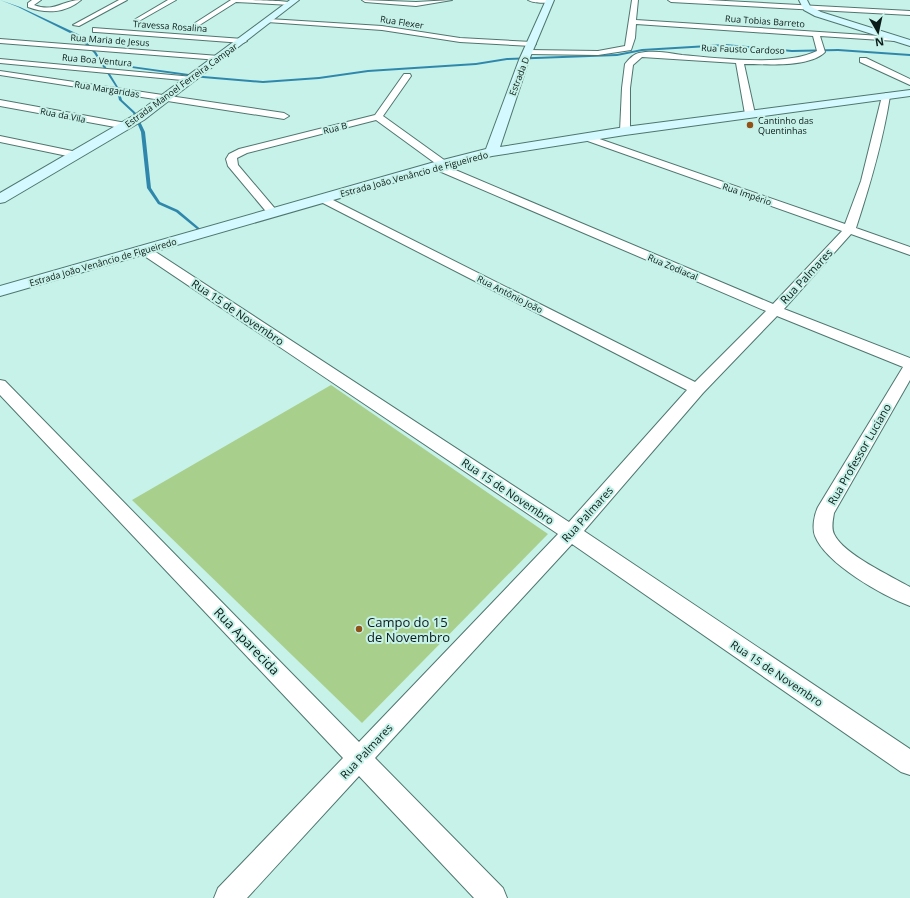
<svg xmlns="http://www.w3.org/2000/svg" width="910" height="898" viewBox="0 0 910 898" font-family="'Open Sans',sans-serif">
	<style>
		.green { fill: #a9cf8c }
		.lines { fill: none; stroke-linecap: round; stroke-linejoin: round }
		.stream { fill: #2f88ab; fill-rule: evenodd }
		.street-casing { stroke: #4f766e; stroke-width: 2 }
		.secondary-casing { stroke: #4f766e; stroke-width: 2 }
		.street { fill: #fff; fill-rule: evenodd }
		.secondary { fill: #d4f9fe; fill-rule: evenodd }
		.poi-dot { fill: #915217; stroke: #c7f2e9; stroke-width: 1.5 }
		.labels { text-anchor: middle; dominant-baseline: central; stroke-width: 4; stroke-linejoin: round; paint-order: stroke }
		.far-street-label { font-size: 9px; fill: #0b1b18; stroke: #c7f2e9 }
		.far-poi-label { font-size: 9px; fill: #0b1b18; stroke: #c7f2e9; text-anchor: start }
		.street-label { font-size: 11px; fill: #0b1b18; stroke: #c7f2e9 }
		.near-poi-label { font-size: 13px; fill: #0b1b18; stroke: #c7f2e9; text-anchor: start }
		.near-street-label { font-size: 13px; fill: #0b1b18; stroke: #c7f2e9 }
	</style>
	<rect width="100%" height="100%" fill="#c7f2e9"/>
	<path class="green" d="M331 385 548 534 362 723 132 500Z"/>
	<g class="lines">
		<path class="stream" d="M0 0 20 7 80 35 96 52 102 62 203 76 263 81 319 77 368 70 476 63 507 58 617 54 642 49 725 44 792 50 838 49 910 54V56L838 51 792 52 725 46 642 51 617 56 507 60 476 65 368 72 319 79 263 83 203 78 104 64 118 87 122 100 136 113 145 132 151 188 160 202 178 210 204 232 205 233 203 234 176 212 158 204 147 188 141 132 133 113 119 100 116 87 94 53 78 37 18 7Z"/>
		<defs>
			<path id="street" d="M32 0H41L34 5C55 13 62 0 81 0 66 13 46 14 28 7V3Z
				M119 0H127L79 26 73 25Z
				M168 0H176L139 21 134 20Z
				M231 0C243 0 287 0 294 3L291 5 236 2 198 26 192 25Z
				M362 0 416 2 452 0 416 6 365 2Z
				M528 0H552V1C547 4 533 3 528 0Z
				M632 0H638L636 20 896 37 900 39 896 41 820 36 825 52C809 68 766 64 744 64L755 114 750 117 745 114 736 63 642 57 633 65 630 88V131L625 134 620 131 622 88 625 64C628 60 634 54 639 53 653 50 669 53 682 55 719 58 784 67 817 51L813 36 636 24 635 38 631 50 598 55 529 54 525 52 529 50 598 51 625 46Z
				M668 0H707L910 11V15L671 2Z
				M269 19 382 26 460 38 532 42 536 44 532 46 460 42 382 30 267 22V20Z
				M93 28 243 39 247 41 243 43 96 32H93Z
				M0 39 219 56 223 58 219 60 0 43Z
				M860 58H866L910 79V85L860 62Z
				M0 59 193 77 197 79 193 81 0 63Z
				M0 71 284 113 289 116 284 119 0 75Z
				M404 74H410L411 76 383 116 447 162 448 164 446 166 773 304 842 231 582 139 580 137 585 134 588 135 845 224 861 181 882 96 886 93 889 94 890 96C883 141 870 185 856 228L910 247V255L851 234 784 309 910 358V380L834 513C833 519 831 528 834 534 843 554 891 576 910 587V606C883 596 826 564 815 536 812 528 814 515 818 507L903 367 777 316 703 393 584 531 910 749V775L901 772 572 544 375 758 503 888 507 898H474L359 776 247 898H214L218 888 343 758 0 395V380L5 381 359 742 558 534 140 253 138 250 140 247H148L569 522 687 390 319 201 317 199 319 197H327L695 382 766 311 432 168 431 166 435 163 376 120 247 153 237 158 238 165 277 211 279 213 277 215H269L228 166 226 159 229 154 239 149 375 115Z
				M0 100 126 123 131 126 126 129 0 106Z
				M0 136 77 152 82 155 77 158 0 142Z"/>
			<path id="secondary" d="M290 0H299L144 120 5 202 0 203V193L136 114Z
				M546 0H554L529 60 500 147 625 127 910 90V96L625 135 492 156 441 169 0 296V286L431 163 486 149 519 60Z
				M799 0H807L810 6 821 12 910 40V46L815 16 804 10Z"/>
		</defs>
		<use href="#street" class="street-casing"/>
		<use href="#secondary" class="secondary-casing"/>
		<use href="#street" class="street"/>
		<use href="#secondary" class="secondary"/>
	</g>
	<g class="poi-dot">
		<circle cx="750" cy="125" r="4"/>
		<circle cx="359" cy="629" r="4"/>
	</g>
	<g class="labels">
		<g class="far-street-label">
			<text transform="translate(765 21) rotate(4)">Rua Tobias Barreto</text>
			<text transform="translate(402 22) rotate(9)">Rua Flexer</text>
			<text transform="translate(170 26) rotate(4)">Travessa Rosalina</text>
			<text transform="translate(110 40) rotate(4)">Rua Maria de Jesus</text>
			<text transform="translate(743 49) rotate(2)">Rua Fausto Cardoso</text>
			<text transform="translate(97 60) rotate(5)">Rua Boa Ventura</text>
			<text transform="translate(519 76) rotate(-69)">Estrada D</text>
			<text transform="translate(181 85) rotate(-36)">Estrada Manoel Ferreira Campar</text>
			<text transform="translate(107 89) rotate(9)">Rua Margaridas</text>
			<text transform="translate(63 115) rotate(11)">Rua da Vila</text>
			<text transform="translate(335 128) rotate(-14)">Rua B</text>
			<text transform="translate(414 174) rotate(-15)">Estrada João Venâncio de Figueiredo</text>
			<text transform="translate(747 194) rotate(19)">Rua Império</text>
			<text transform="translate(103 262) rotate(-16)">Estrada João Venâncio de Figueiredo</text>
			<text transform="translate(673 267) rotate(23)">Rua Zodiacal</text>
			<text transform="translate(510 294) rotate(27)">Rua Antônio João</text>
		</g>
		<g class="far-poi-label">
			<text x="758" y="120">Cantinho das<tspan x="758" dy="10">Quentinhas</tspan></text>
		</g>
		<g class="street-label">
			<text transform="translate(806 276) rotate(-47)">Rua Palmares</text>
			<text transform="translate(238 312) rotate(34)">Rua 15 de Novembro</text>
			<text transform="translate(859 454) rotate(-60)">Rua Professor Luciano</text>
			<text transform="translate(508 491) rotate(34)">Rua 15 de Novembro</text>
			<text transform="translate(587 514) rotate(-48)">Rua Palmares</text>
			<text transform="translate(777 673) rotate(34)">Rua 15 de Novembro</text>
			<text transform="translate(366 751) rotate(-47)">Rua Palmares</text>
		</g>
		<g class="near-poi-label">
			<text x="367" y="622">Campo do 15<tspan x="367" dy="15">de Novembro</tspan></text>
		</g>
		<g class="near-street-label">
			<text transform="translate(247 641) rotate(46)">Rua Aparecida</text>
		</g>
	</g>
	<g transform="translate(878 32) rotate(171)" stroke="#c7f2e9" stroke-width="3" paint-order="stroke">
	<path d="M0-3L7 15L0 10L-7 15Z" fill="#0b1b18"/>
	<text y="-6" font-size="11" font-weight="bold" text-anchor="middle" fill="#0b1b18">N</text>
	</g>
</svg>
